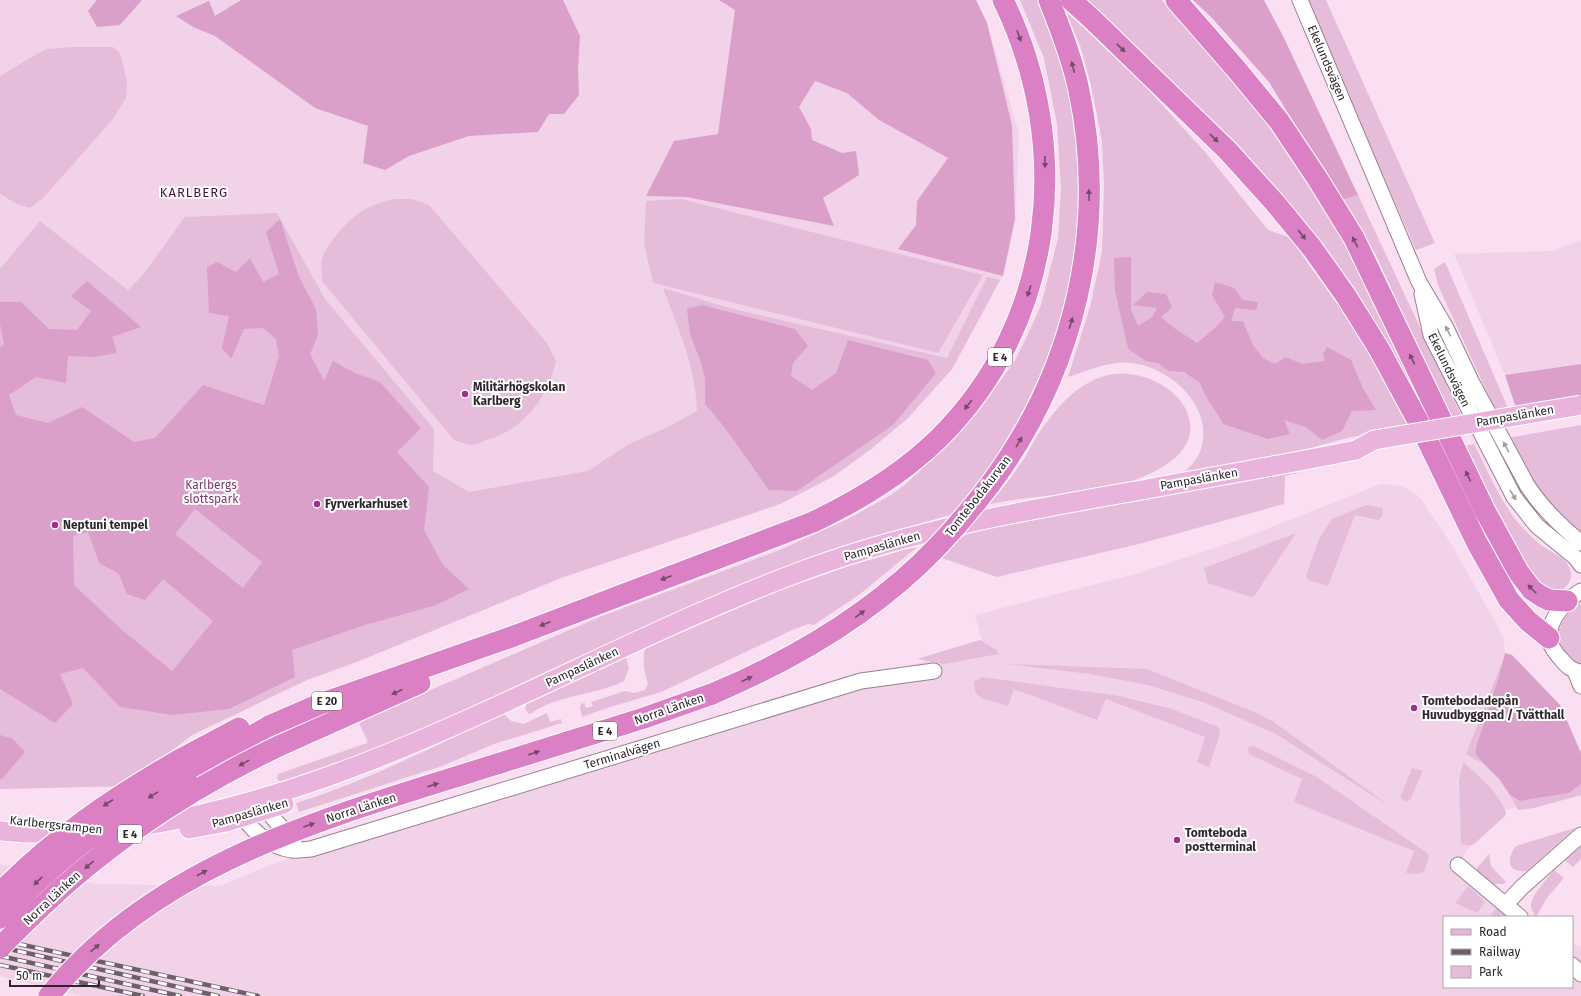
<svg xmlns="http://www.w3.org/2000/svg" width="1581" height="996" viewBox="0 0 1581 996" font-family="'Fira Sans',sans-serif">
	<style>
		.built { fill: #f2d2e8 }
		.green { fill: #e5bcd9 }
		.forest { fill: #daa0ca; fill-rule: evenodd }
		.lines { fill: none; stroke-linecap: round; stroke-linejoin: round }
		.minor-casing { stroke: #988191; stroke-width: 17 }
		.major-casing { stroke: #fff; stroke-width: 21 }
		.highway-casing { stroke: #fff; stroke-width: 23 }
		.minor { stroke: #fff; stroke-width: 15 }
		.major { stroke: #e9b3dc; stroke-width: 19 }
		.highway { stroke: #db80c5; stroke-width: 21 }
		.rail-casing { stroke: #6e5f6a; stroke-width: 4.5 }
		.rail { stroke: #fff; stroke-width: 3; stroke-dasharray: 9; stroke-linecap: butt }
		.major-bridge-casing { stroke: #fff; stroke-width: 21; stroke-linecap: butt }
		.highway-bridge-casing { stroke: #fff; stroke-width: 23; stroke-linecap: butt }
		.major-bridge { stroke: #e9b3dc; stroke-width: 19 }
		.highway-bridge { stroke: #db80c5; stroke-width: 21 }
		.oneway { fill: #744a6a }
		.oneway2 { fill: #a19da0 }
		.poi-dot { fill: #a02e8a; stroke: #fff; stroke-width: 1.5 }
		.labels { text-anchor: middle; dominant-baseline: central; stroke-width: 4; stroke-linejoin: round; paint-order: stroke }
		.shield { fill: #fff; stroke: #6d676c; stroke-width: 1 }
		.shield-label { font-size: 11px; font-weight: bold; fill: #2f262d }
		.street-label { font-size: 12px; fill: #2f262d; stroke: #fff }
		.poi-label { font-size: 12px; font-weight: bold; fill: #2f262d; stroke: #fff; text-anchor: start }
		.park-label { font-size: 12px; fill: #7b376c; stroke: #fff }
		.neighbourhood-label { font-size: 13px; letter-spacing: 1px; fill: #48113d; stroke: #fff }
	</style>
	<rect width="100%" height="100%" fill="#f9dff1"/>
	<path class="built" d="M0 0H976L987 23 1019 133 1015 219 1003 276 1000 280 952 369 908 418 871 449 834 476 780 504 561 578 359 661 307 680 192 735 126 786 0 789Z
		M1581 240V364L1505 375 1454 254 1552 251Z
		M1381 484 1400 486 1410 490 1420 498 1452 545 1503 636 1505 653 1512 655 1560 705 1581 753V792L1572 797 1503 810 1480 832 1459 863 1534 917H1444V987H1572V942L1581 948V996H80L0 976V864L95 884 220 886 255 871 387 822 983 644 975 615 1139 573 1233 542Z"/>
	<path class="green" d="M1020 0H1041L1059 47 1077 129 1082 214 1067 305 1054 344 1023 411 1001 449 982 479 998 494C1007 483 1016 471 1024 459 1031 448 1036 436 1044 426 1068 392 1101 363 1144 377 1160 382 1176 392 1184 406 1212 455 1142 481 1106 488 1063 496 1017 496 974 508 925 522 876 536 828 553 797 564 766 579 734 592 678 616 621 639 565 664 515 687 465 712 415 734 372 752 327 767 284 783H281L277 778 278 774 367 743V740L360 725 361 720 602 616 782 549 848 519 891 495 907 483 948 444 985 402 1014 362 1029 332 1041 305 1058 238 1061 188 1057 124 1044 58Z
		M1083 0H1162L1201 41 1259 109 1332 216 1424 405 1421 407 1316 237 1237 144Z
		M1306 0H1326L1435 243 1416 250Z
		M1066 12 1085 29 1144 85 1205 152 1268 230 1289 237 1354 327 1414 426 1351 437 1280 456 1180 476C1187 469 1196 462 1200 452 1216 409 1173 369 1133 363 1110 360 1090 370 1068 377L1090 307 1102 252 1104 186 1102 141 1091 85 1081 48Z
		M73 47H113L120 53 127 81 126 98 112 120 44 197 30 208 17 204 0 194V76L25 61 46 49Z
		M1358 195 1461 415 1450 418 1375 253 1341 200Z
		M393 199H412L429 205 547 343 556 361C548 398 524 429 487 440 482 442 476 445 472 445 466 445 459 441 454 440L322 281C322 274 321 265 322 259 324 251 330 243 335 237 352 215 366 206 393 199Z
		M681 199 983 275 938 353 653 283 644 244 646 201Z
		M277 213 325 299 434 429 433 471 469 492 588 471 629 444 668 427 697 411C696 368 678 328 663 288L733 309 947 358 987 277 1000 280 952 369 908 418 871 449 834 476 780 504 561 578 359 661 307 680 192 735 126 786 0 789V269L40 221 128 290 142 276 185 217Z
		M1445 262 1508 408 1495 410 1438 285 1434 269Z
		M1581 425V535L1537 493 1507 438Z
		M1474 444C1488 471 1501 504 1521 526 1527 532 1534 540 1541 545 1550 552 1567 557 1570 570 1574 582 1565 588 1556 594L1538 590 1459 447Z
		M1302 472 1285 476 1284 504 1139 544 997 577 942 558 961 538 971 531 1247 480Z
		M1366 505 1382 508 1383 511 1381 518 1378 520 1355 515 1328 586 1308 580 1306 576 1319 539 1332 519Z
		M1296 533 1255 595 1251 597 1208 583 1204 568Z
		M911 548H916L860 594 814 625 808 624 790 631 661 692 610 707 582 717 580 707 581 704 584 703 586 708 593 706 591 702 625 691 634 693 645 690 648 684C644 671 642 662 645 648L778 591 852 565Z
		M1581 603V664H1580L1568 660 1557 643 1558 632 1564 619 1575 606Z
		M980 640 998 651V654L944 664 917 659Z
		M626 657 629 669 624 681C597 695 556 695 532 713L529 714 525 709 527 703Z
		M1503 660 1498 679 1476 747V755L1484 764 1466 754Z
		M1008 664 1147 669 1252 711 1274 722 1391 807 1276 734 1203 702 1148 685 1090 674Z
		M982 677 1119 696 1172 709 1218 727 1220 731V734L1209 767 1197 762 1205 737 1106 699 1097 720 1014 689 1008 706 984 699 976 694 974 684 975 681Z
		M547 713 550 722 561 719 562 723 494 744 442 766 299 812 296 803C368 781 436 745 504 714L511 721 524 724Z
		M1254 746 1317 777 1427 853 1429 857 1424 872 1418 874 1406 873 1414 851 1294 802 1302 779 1249 754 1248 750 1249 747Z
		M1463 762C1481 779 1496 789 1506 812L1505 816 1474 844 1469 846 1461 843V841L1459 781Z
		M1412 768 1423 771 1410 800 1407 802 1400 798Z
		M1581 784V795L1534 808 1518 810 1510 795 1520 801 1569 793Z
		M1575 828 1527 871C1507 873 1506 859 1516 846Z
		M1581 847V859L1573 867 1565 860Z
		M1489 854 1491 866 1506 882 1504 884H1488L1473 873Z
		M1554 870 1564 878 1546 899 1536 917C1534 913 1531 910 1531 905 1532 894 1548 878 1554 870Z
		M1468 886 1485 902 1477 913 1455 903Z
		M1496 908 1507 917H1495L1491 915Z"/>
	<path class="forest" d="M97 0H142L120 25 97 27 88 11Z
		M241 0H563L580 36 578 69 579 95 564 114H549L538 132 469 136 409 156 385 170 363 163 368 126 315 108 215 36 193 27 176 16 209 1 215 16Z
		M719 0H976L987 23 1012 125 1015 219 1003 276 898 249 916 225 917 201 948 158 879 120 847 93 815 81 799 107 811 129 812 140 842 153 856 151 859 175 823 198 834 226 686 197 646 196 674 141 718 134 735 10Z
		M1193 0H1264L1284 38 1358 195 1341 200 1269 82 1211 17Z
		M280 219 299 277 316 309 318 335 310 354 324 381 333 361 355 373 380 382 421 428 397 452 429 487 424 530 443 565 469 589 436 605 365 625 292 650 295 677 229 709 173 715 120 707 83 668 60 674 73 704 55 723 0 689V347L4 345 0 324V302H21L49 329 77 330 91 311 71 296 87 281 141 327 112 337 117 353 93 357 68 356 66 383 36 377 9 395 16 415 48 423 82 407 134 442 155 438 203 385 264 405 279 356 276 339 263 328 244 329 231 359 222 348 229 316 209 313 207 267 217 262 236 272 250 258 263 282 279 274 266 232ZM195 509 262 562 243 588 175 534ZM88 532 99 563 119 574 127 594 145 600 163 579 213 621 172 671 121 629 74 585 73 536Z
		M1131 257V310L1138 326 1152 317 1157 308 1133 305 1147 292 1166 294 1172 307 1161 317 1174 328 1197 343 1215 328 1225 317 1212 295 1215 282 1234 288 1243 300 1258 302 1256 310 1235 308 1231 321H1243L1253 345 1263 358 1275 364 1286 357 1302 364 1325 361 1323 354 1327 347 1351 360 1363 388 1376 410 1352 411 1342 431 1322 440 1306 427 1284 420 1290 434 1268 439 1223 424C1216 410 1205 398 1200 383L1184 372 1169 371 1158 363 1146 361 1134 353 1128 348 1115 291 1114 258Z
		M702 305 795 329 808 346 793 363 791 376 812 390 836 373 848 340 928 360 936 373 893 425 797 491 769 490C748 461 729 431 705 404V378L700 360 690 334 687 309Z
		M1581 364V396L1516 408 1505 375Z
		M1505 653 1512 655 1560 705 1581 753V784L1569 793 1520 801 1510 795 1500 780 1484 764 1476 755V747L1498 679Z
		M0 735 13 739 25 752 2 779H0Z"/>
	<g class="lines">
		<defs>
			<path id="minor" d="M1300 0 1419 282 1445 326 1471 381 1527 485C1542 508 1560 525 1581 543
				M1422 294 1431 335 1514 497 1537 526 1576 558 1581 565
				M1581 591C1566 600 1549 618 1549 638 1550 645 1556 654 1561 659 1567 666 1572 671 1581 672
				M1575 671 1581 686
				M262 800 273 818 291 838 294 840
				M238 807C248 828 268 847 292 850 298 851 305 849 311 849L861 681 934 671
				M1458 865 1520 917
				M1506 904 1522 887 1581 835
				M1572 965 1581 974"/>
			<path id="major" d="M141 826C380 788 586 650 810 568 919 528 1034 509 1147 489 1217 476 1287 464 1356 450
				M189 829 226 822 284 804
				M0 831 25 833H77"/>
			<path id="highway" d="M1176 0 1237 70 1279 121 1317 178 1354 238 1485 511 1519 573 1532 590 1541 596 1549 600 1567 601
				M1093 20 1228 151 1275 203 1312 248 1346 296 1379 349 1418 421 1477 543 1509 600 1528 621 1549 638
				M989 486C1075 371 1109 227 1078 86 1071 56 1060 28 1049 0
				M279 746 420 683
				M177 761 239 728
				M497 764 644 718 712 694
				M186 775 269 726 320 704 514 636 813 522C859 500 901 475 938 439 1056 323 1074 145 1003 0"/>
		</defs>
		<use href="#minor" class="minor-casing"/>
		<use href="#major" class="major-casing"/>
		<use href="#highway" class="highway-casing"/>
		<use href="#minor" class="minor"/>
		<use href="#major" class="major"/>
		<use href="#highway" class="highway"/>
		<defs>
			<path id="rail" d="M0 940 258 996
				M0 947 218 996
				M0 956 180 996
				M0 965 143 996"/>
		</defs>
		<use href="#rail" class="rail-casing"/>
		<use href="#rail" class="rail"/>
		<defs>
			<path id="major-bridge" d="M1356 450 1374 440 1581 405"/>
			<path id="highway-bridge" d="M1071 0 1093 20
				M712 694C795 659 875 612 938 546 956 527 973 507 989 486
				M0 893C52 839 113 798 177 761
				M0 918C34 883 70 850 111 822 134 805 161 790 186 775
				M0 948C12 934 26 922 39 909 109 842 191 788 279 746
				M49 996C159 859 337 815 497 764"/>
		</defs>
		<use href="#major-bridge" class="major-bridge-casing"/>
		<use href="#highway-bridge" class="highway-bridge-casing"/>
		<use href="#major-bridge" class="major-bridge"/>
		<use href="#highway-bridge" class="highway-bridge"/>
	</g>
	<defs><path id="oneway-solid" d="M-6-.8H1V-3.2L6.5 0L1 3.2V.8H-6Z"/></defs>
	<g class="oneway">
		<use href="#oneway-solid" transform="translate(1019 36) rotate(70)"/>
		<use href="#oneway-solid" transform="translate(1121 48) rotate(44)"/>
		<use href="#oneway-solid" transform="translate(1073 67) rotate(-104)"/>
		<use href="#oneway-solid" transform="translate(1214 138) rotate(44)"/>
		<use href="#oneway-solid" transform="translate(1045 162) rotate(89)"/>
		<use href="#oneway-solid" transform="translate(1089 195) rotate(-91)"/>
		<use href="#oneway-solid" transform="translate(1302 235) rotate(51)"/>
		<use href="#oneway-solid" transform="translate(1355 242) rotate(-117)"/>
		<use href="#oneway-solid" transform="translate(1029 291) rotate(108)"/>
		<use href="#oneway-solid" transform="translate(1071 323) rotate(-73)"/>
		<use href="#oneway-solid" transform="translate(1412 359) rotate(-116)"/>
		<use href="#oneway-solid" transform="translate(968 405) rotate(128)"/>
		<use href="#oneway-solid" transform="translate(1019 442) rotate(-60)"/>
		<use href="#oneway-solid" transform="translate(1468 476) rotate(-116)"/>
		<use href="#oneway-solid" transform="translate(666 578) rotate(159)"/>
		<use href="#oneway-solid" transform="translate(1532 589) rotate(-134)"/>
		<use href="#oneway-solid" transform="translate(860 614) rotate(-36)"/>
		<use href="#oneway-solid" transform="translate(545 624) rotate(159)"/>
		<use href="#oneway-solid" transform="translate(747 679) rotate(-25)"/>
		<use href="#oneway-solid" transform="translate(397 692) rotate(156)"/>
		<use href="#oneway-solid" transform="translate(534 753) rotate(-17)"/>
		<use href="#oneway-solid" transform="translate(244 763) rotate(151)"/>
		<use href="#oneway-solid" transform="translate(433 785) rotate(-18)"/>
		<use href="#oneway-solid" transform="translate(153 795) rotate(148)"/>
		<use href="#oneway-solid" transform="translate(108 803) rotate(147)"/>
		<use href="#oneway-solid" transform="translate(309 825) rotate(-19)"/>
		<use href="#oneway-solid" transform="translate(89 865) rotate(140)"/>
		<use href="#oneway-solid" transform="translate(202 873) rotate(-28)"/>
		<use href="#oneway-solid" transform="translate(38 881) rotate(136)"/>
		<use href="#oneway-solid" transform="translate(95 948) rotate(-41)"/>
	</g>
	<g class="oneway2">
		<use href="#oneway-solid" transform="translate(1448 331) rotate(-116)"/>
		<use href="#oneway-solid" transform="translate(1506 447) rotate(-118)"/>
		<use href="#oneway-solid" transform="translate(1513 495) rotate(59)"/>
	</g>
	<g class="poi-dot">
		<circle cx="465" cy="394" r="4"/>
		<circle cx="317" cy="504" r="4"/>
		<circle cx="55" cy="525" r="4"/>
		<circle cx="1414" cy="708" r="4"/>
		<circle cx="1177" cy="840" r="4"/>
	</g>
	<g class="labels">
		<g class="shield">
			<rect x="988" y="348" width="24" height="18" rx="3"/>
			<rect x="312" y="692" width="30" height="18" rx="3"/>
			<rect x="593" y="722" width="24" height="18" rx="3"/>
			<rect x="118" y="825" width="24" height="18" rx="3"/>
		</g>
		<g class="shield-label">
			<text x="1000" y="357">E 4</text>
			<text x="327" y="701">E 20</text>
			<text x="605" y="731">E 4</text>
			<text x="130" y="834">E 4</text>
		</g>
		<g class="street-label">
			<text transform="translate(1327 63) rotate(67)">Ekelundsvägen</text>
			<text transform="translate(1449 370) rotate(64)">Ekelundsvägen</text>
			<text transform="translate(1515 416) rotate(-10)">Pampaslänken</text>
			<text transform="translate(1199 479) rotate(-10)">Pampaslänken</text>
			<text transform="translate(978 496) rotate(-52)">Tomtebodakurvan</text>
			<text transform="translate(882 546) rotate(-16)">Pampaslänken</text>
			<text transform="translate(582 667) rotate(-25)">Pampaslänken</text>
			<text transform="translate(669 709) rotate(-19)">Norra Länken</text>
			<text transform="translate(622 754) rotate(-17)">Terminalvägen</text>
			<text transform="translate(361 808) rotate(-18)">Norra Länken</text>
			<text transform="translate(250 813) rotate(-16)">Pampaslänken</text>
			<text transform="translate(56 825) rotate(6)">Karlbergsrampen</text>
			<text transform="translate(52 898) rotate(-43)">Norra Länken</text>
		</g>
		<g class="poi-label">
			<text x="473" y="387">Militärhögskolan<tspan x="473" dy="14">Karlberg</tspan></text>
			<text x="325" y="504">Fyrverkarhuset</text>
			<text x="63" y="525">Neptuni tempel</text>
			<text x="1422" y="701">Tomtebodadepån<tspan x="1422" dy="14">Huvudbyggnad / Tvätthall</tspan></text>
			<text x="1185" y="833">Tomteboda<tspan x="1185" dy="14">postterminal</tspan></text>
		</g>
		<g class="park-label">
			<text x="211" y="485">Karlbergs<tspan x="211" dy="14">slottspark</tspan></text>
		</g>
		<g class="neighbourhood-label">
			<text x="194" y="192">KARLBERG</text>
		</g>
	</g>
	<rect x="1443" y="916" width="130" height="72" fill="#ffffff" stroke="#aca8ab"/>
	<rect x="1451" y="929" width="20" height="6" fill="#e9b3dc" stroke="#aca8ab"/>
	<text x="1479" y="936" font-size="12" fill="#2f262d">Road</text>
	<rect x="1451" y="949" width="20" height="6" fill="#6e5f6a" stroke="#aca8ab"/>
	<text x="1479" y="956" font-size="12" fill="#2f262d">Railway</text>
	<rect x="1451" y="966" width="20" height="12" fill="#e5bcd9" stroke="#aca8ab"/>
	<text x="1479" y="976" font-size="12" fill="#2f262d">Park</text>
	<path d="M10 980v6h89v-6" fill="none" stroke="#2f262d" stroke-width="2"/>
	<text x="16" y="980" font-size="12" fill="#2f262d" stroke="#ffffff" stroke-width="3" paint-order="stroke">50 m</text>
</svg>
